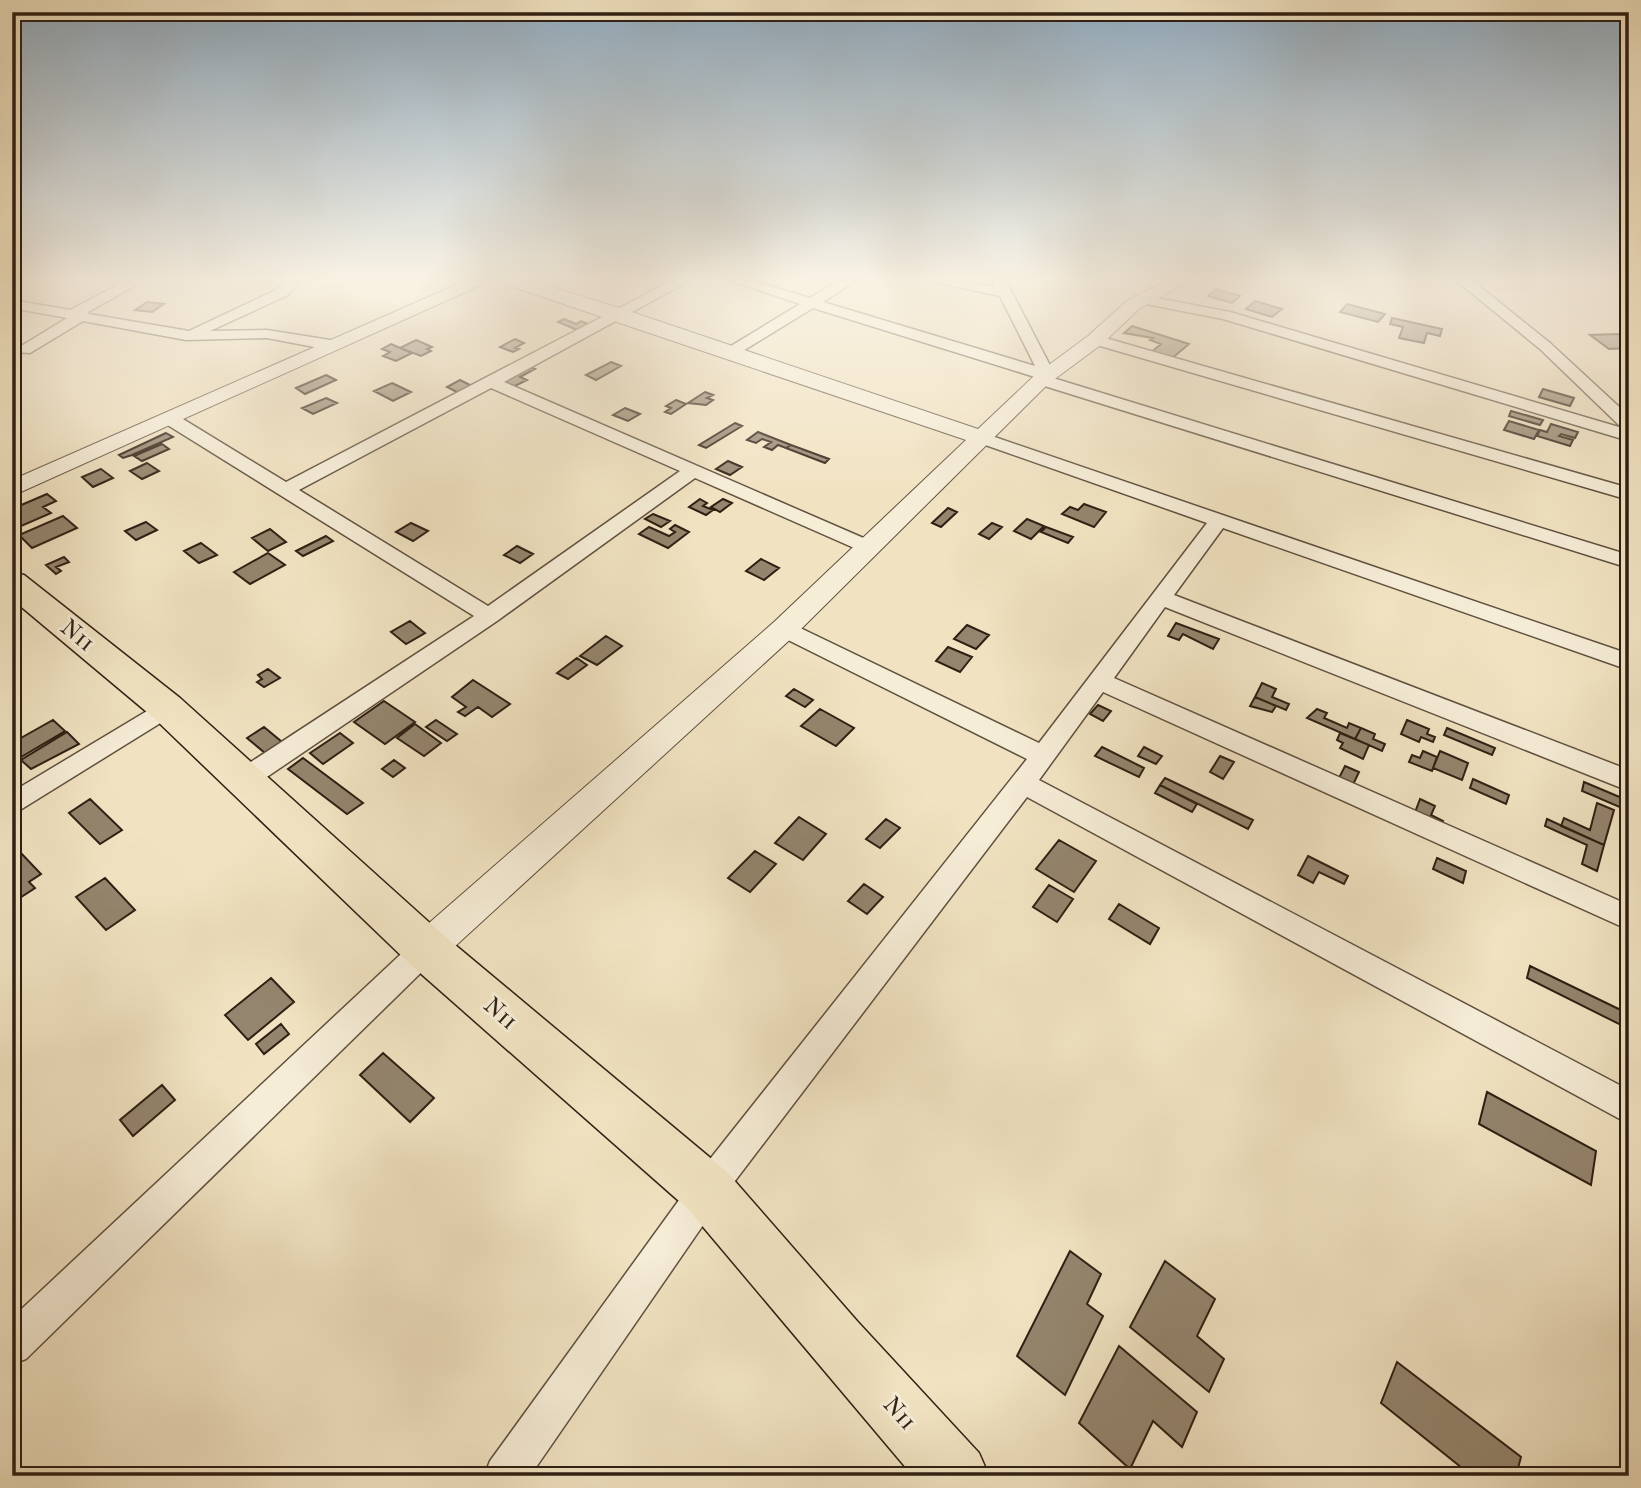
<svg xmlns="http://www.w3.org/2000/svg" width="1641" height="1488" viewBox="0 0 1641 1488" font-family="'IM FELL French Canon',serif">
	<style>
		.building { fill: #94856e; stroke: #2f1f13; stroke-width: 2 }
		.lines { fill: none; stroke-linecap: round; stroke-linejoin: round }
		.minor-casing { stroke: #60503f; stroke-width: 3 }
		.tertiary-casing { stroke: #60503f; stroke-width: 2 }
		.primary-casing { stroke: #2f1f13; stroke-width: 3 }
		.minor { fill: #f6edd7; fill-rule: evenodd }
		.tertiary { fill: #f6edd7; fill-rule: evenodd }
		.primary { fill: #f1e3c2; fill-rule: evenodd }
		.labels { text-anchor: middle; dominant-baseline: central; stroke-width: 6; stroke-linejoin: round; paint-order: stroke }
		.near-street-label { font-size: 24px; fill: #2f1f13; stroke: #f6edd7 }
	</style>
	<rect width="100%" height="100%" fill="#f1e3c2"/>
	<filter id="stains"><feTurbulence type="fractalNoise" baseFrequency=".00286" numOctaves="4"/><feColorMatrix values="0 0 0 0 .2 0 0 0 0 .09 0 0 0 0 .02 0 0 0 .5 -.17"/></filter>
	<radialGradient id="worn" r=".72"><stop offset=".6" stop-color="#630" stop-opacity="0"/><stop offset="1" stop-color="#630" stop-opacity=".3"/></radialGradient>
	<path class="building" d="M1216 289 1240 296 1232 303 1208 296Z
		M1255 301 1282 309 1272 317 1246 309Z
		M147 302 164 304 152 312 135 310Z
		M1347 304 1385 314 1378 322 1340 312Z
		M1392 318 1442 329 1440 336 1427 333 1424 343 1399 338 1403 327 1390 324Z
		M564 319 576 324 581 321 588 324 577 330 558 322Z
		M1132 326 1189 344 1170 360 1149 354 1161 344 1150 340 1153 338 1124 333Z
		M1618 334 1629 342V348L1609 349 1590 335Z
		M515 339 524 343 515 348 519 349 513 352 500 347Z
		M416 340 432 347 427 349 431 351 421 356 400 348Z
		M391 344 400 348 412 353 396 361 383 356 390 352 382 349Z
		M611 362 621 366 596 380 586 375Z
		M530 367 535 369 520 377 527 380 513 387 501 382Z
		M326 375 336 380 305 394 296 388Z
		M460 380 474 387 461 394 447 387Z
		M392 383 411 392 393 401 374 391Z
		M1543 389 1574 398 1570 406 1539 397Z
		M705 392 713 395 707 398 713 400 706 405 688 403Z
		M326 398 337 403 313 414 302 408Z
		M676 400 686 404 671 414 665 412 671 408 666 406Z
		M625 408 640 414 628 421 613 415Z
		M1511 411 1543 420 1540 425 1509 416Z
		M1509 421 1539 430 1534 439 1504 430Z
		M735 423 742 426 706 448 699 445Z
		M1551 424 1578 432 1575 438 1561 434 1559 436 1573 440 1570 446 1537 436 1540 430 1547 432Z
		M758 432 791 445 786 448 778 445 772 450 764 447 771 442 762 439 756 443 747 440Z
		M166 433 173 437 132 455 123 458 119 455Z
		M162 444 169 449 142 461 134 456Z
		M791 445 829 459 825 463 786 448Z
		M728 461 742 467 730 475 716 469Z
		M147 463 159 471 142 479 130 471Z
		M101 469 113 478 93 487 82 477Z
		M47 494 56 501 43 507 51 513 12 530V509Z
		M700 499 707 503 703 506 713 510 706 515 689 507Z
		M723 499 732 503 720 512 711 507Z
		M1084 504 1106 512 1094 527 1062 514 1070 507 1078 510Z
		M948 508 957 512 941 527 932 523Z
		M653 514 670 521 661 527 645 519Z
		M63 516 77 528 32 548 19 535Z
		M1027 519 1044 526 1031 539 1014 531Z
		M146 522 157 530 136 540 125 531Z
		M411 523 428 531 413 541 396 532Z
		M992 523 1002 527 989 539 979 534Z
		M675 525 689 532 668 548 639 534 649 527 669 536 675 532 670 529Z
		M1046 527 1073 537 1068 543 1041 532Z
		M270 529 286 542 268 551 252 538Z
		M326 536 333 541 303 556 296 551Z
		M201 543 217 555 199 563 184 551Z
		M517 546 533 554 520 563 504 555Z
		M268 553 285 565 250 584 234 572Z
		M64 557 69 562 56 567 61 571 56 574 46 565Z
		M761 559 779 568 764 580 746 571Z
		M410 621 425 633 406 644 391 632Z
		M1176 623 1219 639 1213 649 1183 634 1179 640 1168 636Z
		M967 625 989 635 976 649 954 639Z
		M606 636 622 646 597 665 580 656Z
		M948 647 972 657 960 672 936 661Z
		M577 658 587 665 568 679 557 673Z
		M268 669 280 678 264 687 257 682 262 679 258 675Z
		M473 680 510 704 492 717 478 707 465 716 458 712 466 707 452 697Z
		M1262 683 1276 689 1272 697 1289 704 1286 710 1255 697Z
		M794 689 813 700 805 707 786 696Z
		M1255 697 1276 706 1272 712 1250 706Z
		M384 701 415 722 385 744 354 722Z
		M1098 705 1111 711 1103 721 1090 714Z
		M820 709 854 728 836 746 801 726Z
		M1317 709 1327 713 1324 718 1347 728 1349 723 1361 728 1355 739 1307 718Z
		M53 720 65 731 16 760 12 756V743Z
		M436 720 457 734 447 741 426 727Z
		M1407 720 1429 729 1427 734 1435 737 1433 742 1421 737 1419 742 1401 734Z
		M415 724 441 743 424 756 397 738Z
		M264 727 282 742 265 753 247 738Z
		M1361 728 1375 734 1373 739 1385 744 1382 751 1355 739Z
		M1447 728 1495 748 1492 755 1444 735Z
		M67 732 79 744 31 769 21 760Z
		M340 733 353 743 323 764 310 753Z
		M1340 733 1369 745 1363 759 1340 748 1343 743 1337 740Z
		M1102 747 1144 768 1139 777 1095 756Z
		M1144 747 1162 756 1156 764 1138 756Z
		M1423 751 1437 757 1432 771 1409 762 1412 755 1420 758Z
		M1440 751 1468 763 1462 780 1433 768Z
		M1220 756 1234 762 1223 779 1210 772Z
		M303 758 363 803 347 814 288 769Z
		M394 760 405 768 393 777 382 769Z
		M1345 766 1359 772 1351 789 1337 782Z
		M1165 778 1253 820 1248 829 1160 785Z
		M1473 779 1509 795 1506 804 1470 788Z
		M1584 782 1629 801V811L1582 791Z
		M1160 785 1197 804 1192 812 1155 793Z
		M90 799 122 830 100 844 69 813Z
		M1420 799 1435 806 1431 815 1443 821 1440 828 1414 815Z
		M1597 803 1614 810 1604 845 1561 826 1564 818 1590 830Z
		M799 817 826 834 803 860 775 843Z
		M886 819 900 828 880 848 866 839Z
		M1547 819 1604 845 1597 871 1582 864 1587 845 1545 826Z
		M1059 840 1096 861 1074 892 1036 869Z
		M19 851 41 874 29 882 35 888 12 903V855Z
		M755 851 776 864 750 892 728 878Z
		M1308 856 1348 876 1344 884 1319 872 1313 883 1298 875Z
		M1437 858 1466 871 1463 883 1433 869Z
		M105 878 135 910 106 930 76 897Z
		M864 884 883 897 867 914 848 901Z
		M1049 885 1073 899 1057 922 1033 907Z
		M1119 904 1159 928 1150 944 1109 919Z
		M1530 966 1629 1014V1029L1527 978Z
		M271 978 294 1002 248 1040 225 1015Z
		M281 1024 289 1034 264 1054 256 1044Z
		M383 1053 434 1098 410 1122 360 1075Z
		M162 1085 175 1100 133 1136 120 1120Z
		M1487 1092 1596 1151 1591 1185 1479 1124Z
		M1070 1251 1101 1274 1087 1304 1103 1316 1065 1395 1017 1356Z
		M1165 1261 1215 1299 1197 1336 1224 1359 1209 1392 1130 1327Z
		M1119 1346 1197 1412 1182 1447 1153 1421 1130 1469 1079 1423Z
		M1397 1362 1521 1457 1516 1476H1472L1381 1403Z"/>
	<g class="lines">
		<defs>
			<path id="minor" d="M12 281H24L12 287Z
				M125 281H143L88 312 89 314 189 331 278 289 285 281H300L288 295 210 331 267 330 330 340 338 345 330 350 267 338 186 340 83 321 30 353 12 352V342L23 345 67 318 12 308V300L70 310Z
				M671 281H689L504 382 875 543 878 547 875 551H861L695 478 497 621 255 785 246 788 237 785 233 778 237 771 474 616 166 424 164 420 166 416H178L286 482ZM491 388 680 471 488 606 299 490Z
				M732 281H754L810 298 838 281H855L823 302 1035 366 1000 296 929 281H962L995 287 992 281H1006L1055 375 1053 378 1629 555V568L1035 383V377L813 308 736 355H726V349L800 304Z
				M1457 281H1473L1550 343 1629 416V430L1623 429 1540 349Z
				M1141 295 1230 312 1629 430V441L1223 319 1136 302V296Z
				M1095 335 1629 488V500L1090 343V337Z
				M980 432 1629 654V670L1223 528 1174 595 1629 770V791L1165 607 1114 678 1629 905V930L1103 692 1039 780 1629 1090V1124L1027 797 719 1202 530 1476H484L490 1461 695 1178 1027 759 776 634 773 629 776 624H792L1039 743 1207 523 974 441 971 437 974 433Z
				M167 699 175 702 179 708 175 714 12 815V792Z
				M426 936 436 940 441 949 436 958 26 1359 12 1364V1318L416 940Z"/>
			<path id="tertiary" d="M465 281H490L12 496V480Z
				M504 281H532L626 310 978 429 1034 376 1088 336 1127 301 1166 281H1189L1139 309 1102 344 1048 384 794 636 439 961 426 966 413 961 407 949 413 937 774 622 966 440 507 285Z"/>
			<path id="primary" d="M12 572 24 575 180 698 442 934 726 1171 857 1321 979 1453 989 1476H913L688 1209 410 964 154 718 12 599Z"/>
		</defs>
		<use href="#minor" class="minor-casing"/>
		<use href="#tertiary" class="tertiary-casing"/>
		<use href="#primary" class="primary-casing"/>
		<use href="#minor" class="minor"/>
		<use href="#tertiary" class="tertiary"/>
		<use href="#primary" class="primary"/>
	</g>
	<linearGradient id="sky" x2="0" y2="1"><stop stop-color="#91acc1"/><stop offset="0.57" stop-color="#f9f2e4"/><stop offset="1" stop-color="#f9f2e4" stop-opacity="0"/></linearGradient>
	<rect width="1641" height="490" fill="url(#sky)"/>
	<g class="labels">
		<g class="near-street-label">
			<text transform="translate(78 635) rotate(39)">N11</text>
			<text transform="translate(501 1013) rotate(41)">N11</text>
			<text transform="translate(900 1413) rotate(48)">N11</text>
		</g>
	</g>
	<rect width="1641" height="1488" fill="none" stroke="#f1e3c2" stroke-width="42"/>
	<rect x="14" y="14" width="1613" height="1460" fill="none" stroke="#2f1f13" stroke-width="3.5"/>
	<rect x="21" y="21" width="1599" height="1446" fill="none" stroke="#2f1f13" stroke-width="2"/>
	<rect width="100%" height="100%" filter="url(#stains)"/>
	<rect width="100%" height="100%" fill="url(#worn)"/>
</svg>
